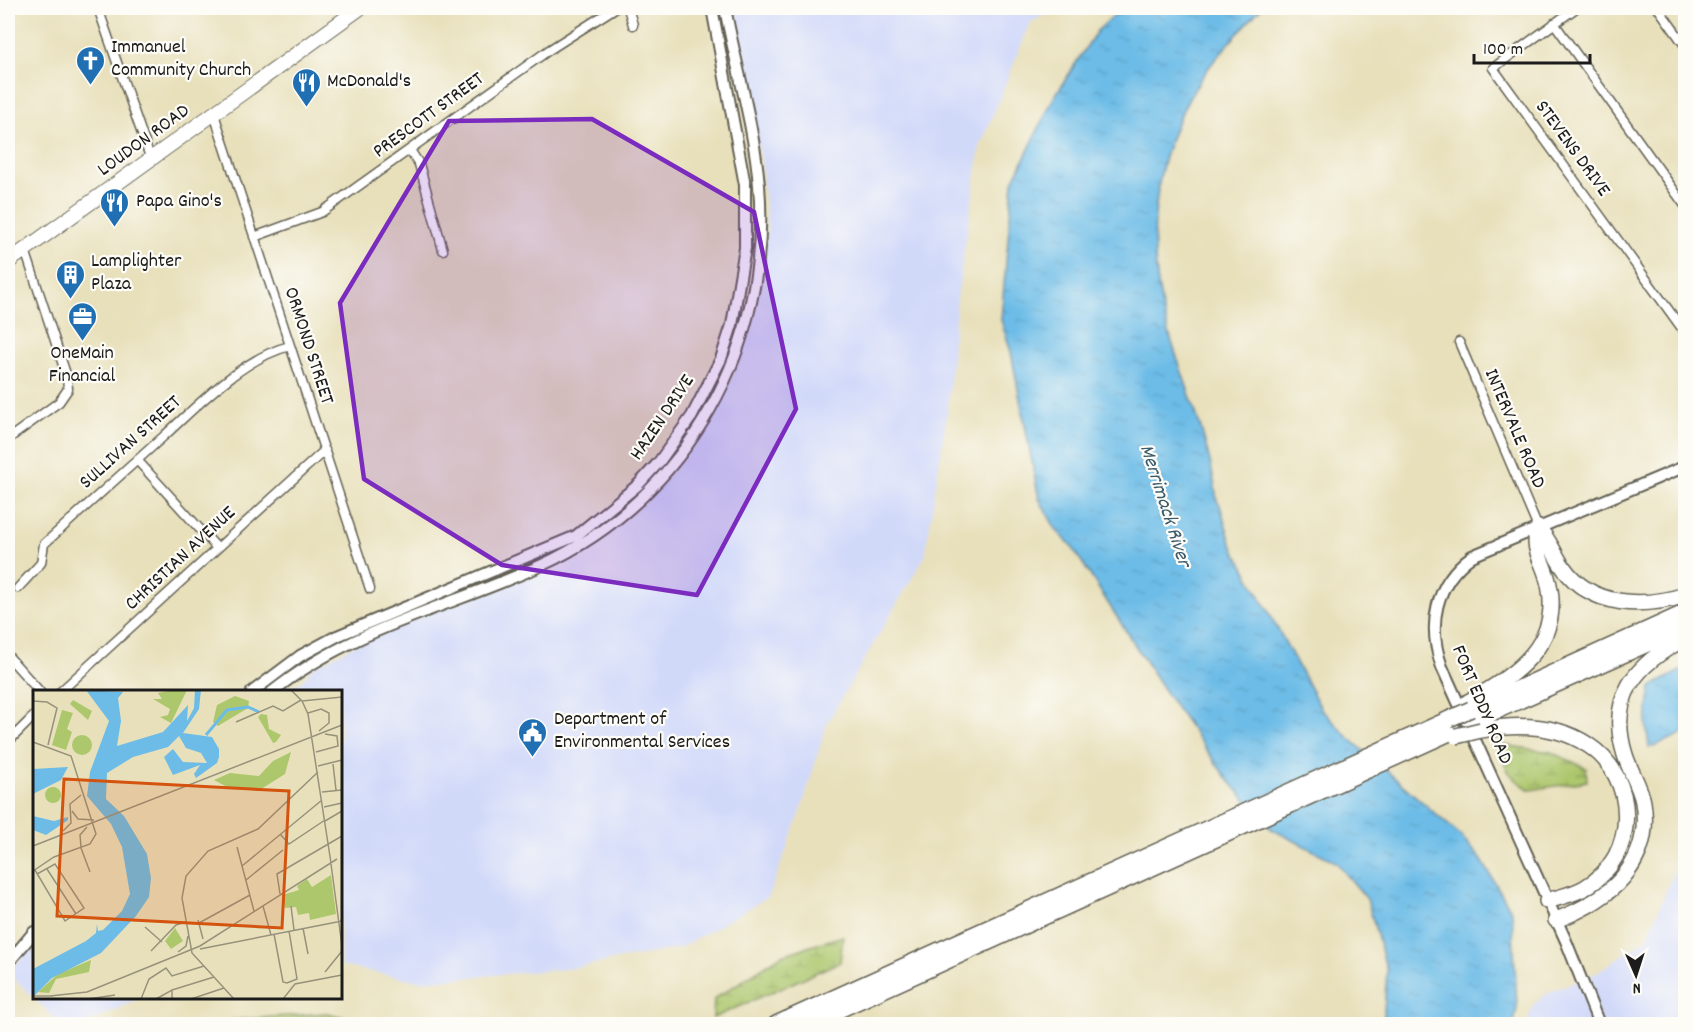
<svg xmlns="http://www.w3.org/2000/svg" width="1693" height="1032" viewBox="0 0 1693 1032" font-family="Dekko,sans-serif">
	<style>
		.built { fill: #d1d9f9 }
		.wetland { fill: url(#wetland-marsh); stroke: #647244; stroke-width: 1.5 }
		.water { fill: url(#water-ripples); stroke: #446c82; stroke-width: 1.5 }
		.lines { fill: none; stroke-linecap: round; stroke-linejoin: round }
		.minor-casing { stroke: #636154; stroke-width: 11 }
		.tertiary-casing { stroke: #636154; stroke-width: 14 }
		.primary-casing { stroke: #636154; stroke-width: 16 }
		.motorway-casing { stroke: #636154; stroke-width: 18 }
		.minor { stroke: #fff; stroke-width: 8 }
		.tertiary { stroke: #fff; stroke-width: 10 }
		.primary { stroke: #fff; stroke-width: 14 }
		.motorway { stroke: #fff; stroke-width: 15 }
		.motorway-bridge-casing { stroke: #636154; stroke-width: 18; stroke-linecap: butt }
		.motorway-bridge { stroke: #fff; stroke-width: 15 }
		.marked { fill: #7b2cbf; fill-opacity: 0.2; stroke: #7b2cbf; stroke-width: 4.5; stroke-linejoin: round }
		.labels { text-anchor: middle; dominant-baseline: central; stroke-width: 4.5; stroke-linejoin: round; paint-order: stroke }
		.poi-label { font-size: 20px; fill: #1c1c1c; stroke: #fdfcf7; text-anchor: start }
		.street-label { font-size: 20px; fill: #1c1c1c; stroke: #fdfcf7 }
		.water-label { font-size: 21px; font-style: italic; fill: #3c5c6d; stroke: #fdfcf7 }
		.inset-river { fill: none; stroke: #6cbce7; stroke-width: 3 }
		.inset-road { fill: none; stroke: #96927b; stroke-width: 1.5 }
		.view { fill: #d4530e; fill-opacity: 0.15; stroke: #d4530e; stroke-width: 3 }
		.inset-edge { fill: none; stroke: #1c1c1c; stroke-width: 3 }
	</style>
	<defs>
		<pattern id="wetland-marsh" width="20" height="14" patternUnits="userSpaceOnUse" patternTransform="scale(1.5)"><rect width="20" height="14" fill="#adc76d"/><path d="M1 5h8M5 5V1M11 12h8M15 12V8" fill="none" stroke="#94aa5e"/></pattern>
		<pattern id="water-ripples" width="26" height="14" patternUnits="userSpaceOnUse" patternTransform="scale(1.5)"><rect width="26" height="14" fill="#6cbce7"/><path d="M2 4q2-2 4 0t4 0M15 11q2-2 4 0t4 0" fill="none" stroke="#5da1c6"/></pattern>
	</defs>
	<rect width="100%" height="100%" fill="#fdfcf7"/>
	<filter id="ink" filterUnits="userSpaceOnUse"><feTurbulence type="fractalNoise" baseFrequency=".0167" numOctaves="2"/><feDisplacementMap in="SourceGraphic" scale="12" xChannelSelector="R" yChannelSelector="G"/><feConvolveMatrix kernelMatrix="1 2 1 2 8 2 1 2 1" color-interpolation-filters="sRGB"/></filter>
	<filter id="wash" filterUnits="userSpaceOnUse"><feTurbulence type="fractalNoise" baseFrequency=".008" numOctaves="4" result="noise"/><feDisplacementMap in="SourceGraphic" scale="24" xChannelSelector="R" yChannelSelector="G"/><feGaussianBlur stdDeviation="1.35" result="paint"/><feColorMatrix in="noise" values="0 0 0 0 0 0 0 0 0 0 0 0 0 0 0 0 0 1.4 0 .05"/><feComposite in="paint" operator="in"/></filter>
	<g filter="url(#wash)">
		<rect width="100%" height="100%" fill="#e8e0bb"/>
		<path class="built" d="M731 8H1055L1030 23 980 147 957 298 947 413 925 556 827 723 800 814 768 897 680 948 567 969 419 981 341 966 340 692H279L301 682 312 668 372 636 568 559 625 519 647 500 701 436 724 396 750 333 762 276 767 228 761 160Z
			M1685 850V1024H1527L1533 1005 1549 992 1594 974 1647 939 1676 866Z
			M34 944V998H140L85 1024H61L8 973Z"/>
		<path class="wetland" d="M1502 745 1551 752 1586 768 1587 781 1530 790C1510 777 1502 769 1502 745Z
			M843 936 840 962 713 1018 714 999 782 955Z
			M327 1013 372 1024H224L234 1020Z"/>
		<path class="water" d="M1122 8H1261C1244 27 1226 46 1210 66 1153 142 1142 236 1167 326 1184 385 1210 439 1217 501L1220 505 1231 543 1322 710 1349 738 1460 835 1481 859 1512 912 1517 1007 1514 1024H1383L1387 971 1367 899 1336 862 1271 829 1225 776 1165 692 1071 545 1057 531 1039 499 1011 352 1001 320 1013 182 1053 99 1081 55 1097 31Z
			M1685 668V733L1649 748 1646 722 1651 687Z"/>
	</g>
	<g filter="url(#ink)">
		<g class="lines">
			<defs>
				<path id="minor" d="M98 8 151 160
					M628 8 633 25
					M1576 8 1493 68 1686 334
					M1658 8 1686 47
					M1554 23 1686 207
					M214 114 370 589
					M410 150 419 164 443 250
					M254 237 322 212 549 50 615 8
					M1459 342 1538 528
					M8 439 59 402 68 389 67 377 25 250
					M137 460 217 548
					M18 588 41 563 44 544C84 508 124 472 164 436 198 405 244 357 290 346
					M8 656 40 692
					M60 692 325 450
					M8 742 34 716"/>
				<path id="tertiary" d="M252 692 300 656 337 636 576 536 638 485 659 462 692 416 721 359 732 325 745 248V185L712 8
					M272 692C352 627 451 607 542 565 688 498 772 343 759 185 754 126 736 66 725 8
					M8 963 34 932
					M1599 1024 1566 941 1442 667C1427 625 1435 583 1472 556L1686 466"/>
				<path id="primary" d="M8 262 360 8"/>
				<path id="motorway" d="M1468 702C1517 675 1566 641 1547 577 1541 557 1532 549 1538 528 1550 540 1553 553 1563 567 1591 608 1643 608 1686 595
					M1486 703 1686 612
					M1476 720 1686 627
					M1481 730C1516 724 1557 724 1588 745 1638 777 1639 856 1586 887 1575 894 1560 897 1547 901
					M1556 920C1609 900 1653 865 1643 802 1640 786 1630 771 1625 755 1607 697 1636 663 1686 638
					M776 1024 1449 719
					M808 1024 1454 731"/>
			</defs>
			<use href="#minor" class="minor-casing"/>
			<use href="#tertiary" class="tertiary-casing"/>
			<use href="#primary" class="primary-casing"/>
			<use href="#motorway" class="motorway-casing"/>
			<use href="#minor" class="minor"/>
			<use href="#tertiary" class="tertiary"/>
			<use href="#primary" class="primary"/>
			<use href="#motorway" class="motorway"/>
			<defs>
				<path id="motorway-bridge" d="M1449 719 1471 709
					M1456 736 1481 730"/>
			</defs>
			<use href="#motorway-bridge" class="motorway-bridge-casing"/>
			<use href="#motorway-bridge" class="motorway-bridge"/>
		</g>
	</g>
	<path class="marked" d="M592 119 754 212 796 409 697 595 502 565 364 479 340 303 449 121Z"/>
	<defs>
		<symbol id="church-pin" viewBox="-11 -11 22 30"><path d="M0 17L-7.5 6A9.5 9.5 0 1 1 7.5 6Z" fill="#1f6fb2" stroke="#fdfcf7"/><path d="M-1.2-6h2.4v3.5h3.3v2.4h-3.3V6h-2.4V-.1h-3.3v-2.4h3.3Z" fill="#fff"/></symbol>
		<symbol id="restaurant-pin" viewBox="-11 -11 22 30"><path d="M0 17L-7.5 6A9.5 9.5 0 1 1 7.5 6Z" fill="#1f6fb2" stroke="#fdfcf7"/><path d="M-5-6h1v4h1v-4h1v4h1v-4h1v5L-1.5 .5V6h-2V.5L-5-1ZM5-6V6H3V1.5H1.5Q1.5-4 5-6Z" fill="#fff"/></symbol>
		<symbol id="building-pin" viewBox="-11 -11 22 30"><path d="M0 17L-7.5 6A9.5 9.5 0 1 1 7.5 6Z" fill="#1f6fb2" stroke="#fdfcf7"/><path d="M-4-6H4V6H1V3H-1V6H-4ZM-2.5-4.3h1.7v1.8h-1.7ZM.8-4.3h1.7v1.8H.8ZM-2.5-1h1.7V.8h-1.7ZM.8-1h1.7V.8H.8Z" fill="#fff"/></symbol>
		<symbol id="office-pin" viewBox="-11 -11 22 30"><path d="M0 17L-7.5 6A9.5 9.5 0 1 1 7.5 6Z" fill="#1f6fb2" stroke="#fdfcf7"/><path d="M-6-3h4V-5.5h4V-3h4V5H-6ZM-1-4.5V-3h2v-1.5ZM-6 0V1H6V0Z" fill="#fff"/></symbol>
		<symbol id="civic-pin" viewBox="-11 -11 22 30"><path d="M0 17L-7.5 6A9.5 9.5 0 1 1 7.5 6Z" fill="#1f6fb2" stroke="#fdfcf7"/><path d="M-.6-6.5H3V-4.5H.6V-3L4-1V1h2V6H-6V1h2V-1L-.6-3ZM-1.2 2.5V6h2.4V2.5Z" fill="#fff"/></symbol>
	</defs>
	<g fill-rule="evenodd">
		<use href="#church-pin" x="74" y="44" width="33" height="45"/>
		<use href="#restaurant-pin" x="290" y="66" width="33" height="45"/>
		<use href="#restaurant-pin" x="98" y="186" width="33" height="45"/>
		<use href="#building-pin" x="54" y="258" width="33" height="45"/>
		<use href="#office-pin" x="66" y="300" width="33" height="45"/>
		<use href="#civic-pin" x="516" y="716" width="33" height="45"/>
	</g>
	<g class="labels">
		<g class="poi-label">
			<text x="111" y="48">Immanuel<tspan x="111" dy="23">Community Church</tspan></text>
			<text x="327" y="82">McDonald's</text>
			<text x="136" y="202">Papa Gino's</text>
			<text x="91" y="262">Lamplighter<tspan x="91" dy="23">Plaza</tspan></text>
			<text x="82" y="354" text-anchor="middle">OneMain<tspan x="82" dy="23">Financial</tspan></text>
			<text x="554" y="720">Department of<tspan x="554" dy="23">Environmental Services</tspan></text>
		</g>
		<g class="street-label">
			<text transform="translate(429 116) rotate(-36)">PRESCOTT STREET</text>
			<text transform="translate(144 141) rotate(-36)">LOUDON ROAD</text>
			<text transform="translate(1572 149) rotate(54)">STEVENS DRIVE</text>
			<text transform="translate(308 346) rotate(72)">ORMOND STREET</text>
			<text transform="translate(663 418) rotate(-56)">HAZEN DRIVE</text>
			<text transform="translate(1514 429) rotate(67)">INTERVALE ROAD</text>
			<text transform="translate(131 443) rotate(-42)">SULLIVAN STREET</text>
			<text transform="translate(181 559) rotate(-43)">CHRISTIAN AVENUE</text>
			<text transform="translate(1481 705) rotate(67)">FORT EDDY ROAD</text>
		</g>
		<g class="water-label">
			<text transform="translate(1164 506) rotate(72)">Merrimack River</text>
		</g>
	</g>
	<g transform="translate(33 690)">
		<rect width="309" height="309" fill="#e8e0bb"/>
		<path d="M12 105a8 8 0 1 1 16 0a8 8 0 1 1-16 0ZM298 185 303 224 277 230 276 223 265 225 263 217 252 218 249 205 266 200 264 196 274 189 279 197ZM58 270 56 282 23 289 16 303 5 302 25 284Z" fill="#adc76d"/>
		<path d="M139 0H154L138 33 127 27 135 25 137 19 120 9H129L125 3ZM202 6 216 11 215 18 185 36 180 32 184 15ZM40 10 59 21 55 30 37 14ZM228 24 234 25 236 39 248 45 243 52 240 53 225 27ZM258 62 252 84 225 101 194 97 181 90 197 83 226 86 240 71Z" fill="#adc76d"/>
		<path d="M29 20 40 23 34 39 39 42 33 60 19 55ZM39 55a10 10 0 1 1 20 0a10 10 0 1 1-20 0ZM142 238 150 251 138 259 132 251Z" fill="#adc76d"/>
		<path d="M53 0 90 2 85 8 88 31 84 56 130 42 155 15 154 31 161 18 162 0H168L166 19 150 43 179 47 186 59V67L184 73 163 88 161 84 167 75 140 85 131 67 140 59 150 72 174 73 168 63 153 58 146 46 135 57 100 67 74 83 73 109 91 126 114 164 118 188 116 207 103 226 68 263 19 288 0 307V279L53 251 63 243 64 234 65 241 70 240 89 221 97 204 89 157 78 134 54 106 57 82 76 31ZM35 77 28 90 0 104V79ZM0 126 21 131 35 127V130L13 145 0 140Z" fill="#6cbce7"/>
		<path class="inset-river" d="M173 45 194 20 215 17 226 22"/>
		<path class="inset-road" d="M258 0 269 11 275 24 298 173M0 11 14 12 24 18 15 55M269 11 309 7M275 23 288 19 296 23V33L286 41M203 32 240 16 250 21 268 10M0 52 38 66 63 144 57 154 21 167 0 181M283 62 305 56 304 46 292 44M300 74 303 100M285 76 309 70M289 102 309 100M291 117 309 113M39 121 45 129 61 130M292 131 309 121M30 141 38 133 37 114 48 105M247 144 256 154 292 130M0 156 309 35M48 157 47 145 54 137M204 157 221 221M48 158 57 182M298 174 309 256M209 176 289 110M14 179 43 224M2 180 32 231 51 218 22 174 4 184M213 190 250 160M247 204 244 184 309 146M230 216 238 245M258 216 261 240M165 230 170 249M166 233 217 205M112 237 129 252M270 238 275 264M241 244 250 292 254 293 264 289 256 241M167 259 309 231M118 261 143 235 153 232M145 262 153 256 155 246M292 282 309 261M139 300 181 287M0 306H20M17 306 54 302 167 256 304 169M55 309 82 305M108 309 116 289 133 278 139 286 171 276M123 309 139 300V309M158 309 191 298M201 309 159 263 149 208 153 186 175 161 225 139 285 82M250 309 262 294 309 285"/>
		<path class="view" d="M31 89 256 101 249 238 24 226Z"/>
		<rect width="309" height="309" class="inset-edge"/>
	</g>
	<rect width="1693" height="1032" fill="none" stroke="#fdfcf7" stroke-width="30"/>
	<g transform="translate(1636 975) rotate(177)" stroke="#fdfcf7" stroke-width="4.5" paint-order="stroke">
	<path d="M0-4.5L10 22L0 15L-10 22Z" fill="#1c1c1c"/>
	<text y="-9" font-size="16" font-weight="bold" text-anchor="middle" fill="#1c1c1c">N</text>
	</g>
	<path d="M1474 54v9h116v-9" fill="none" stroke="#1c1c1c" stroke-width="3"/>
	<text x="1483" y="54" font-size="18" fill="#1c1c1c" stroke="#fdfcf7" stroke-width="4.5" paint-order="stroke">100 m</text>
</svg>
